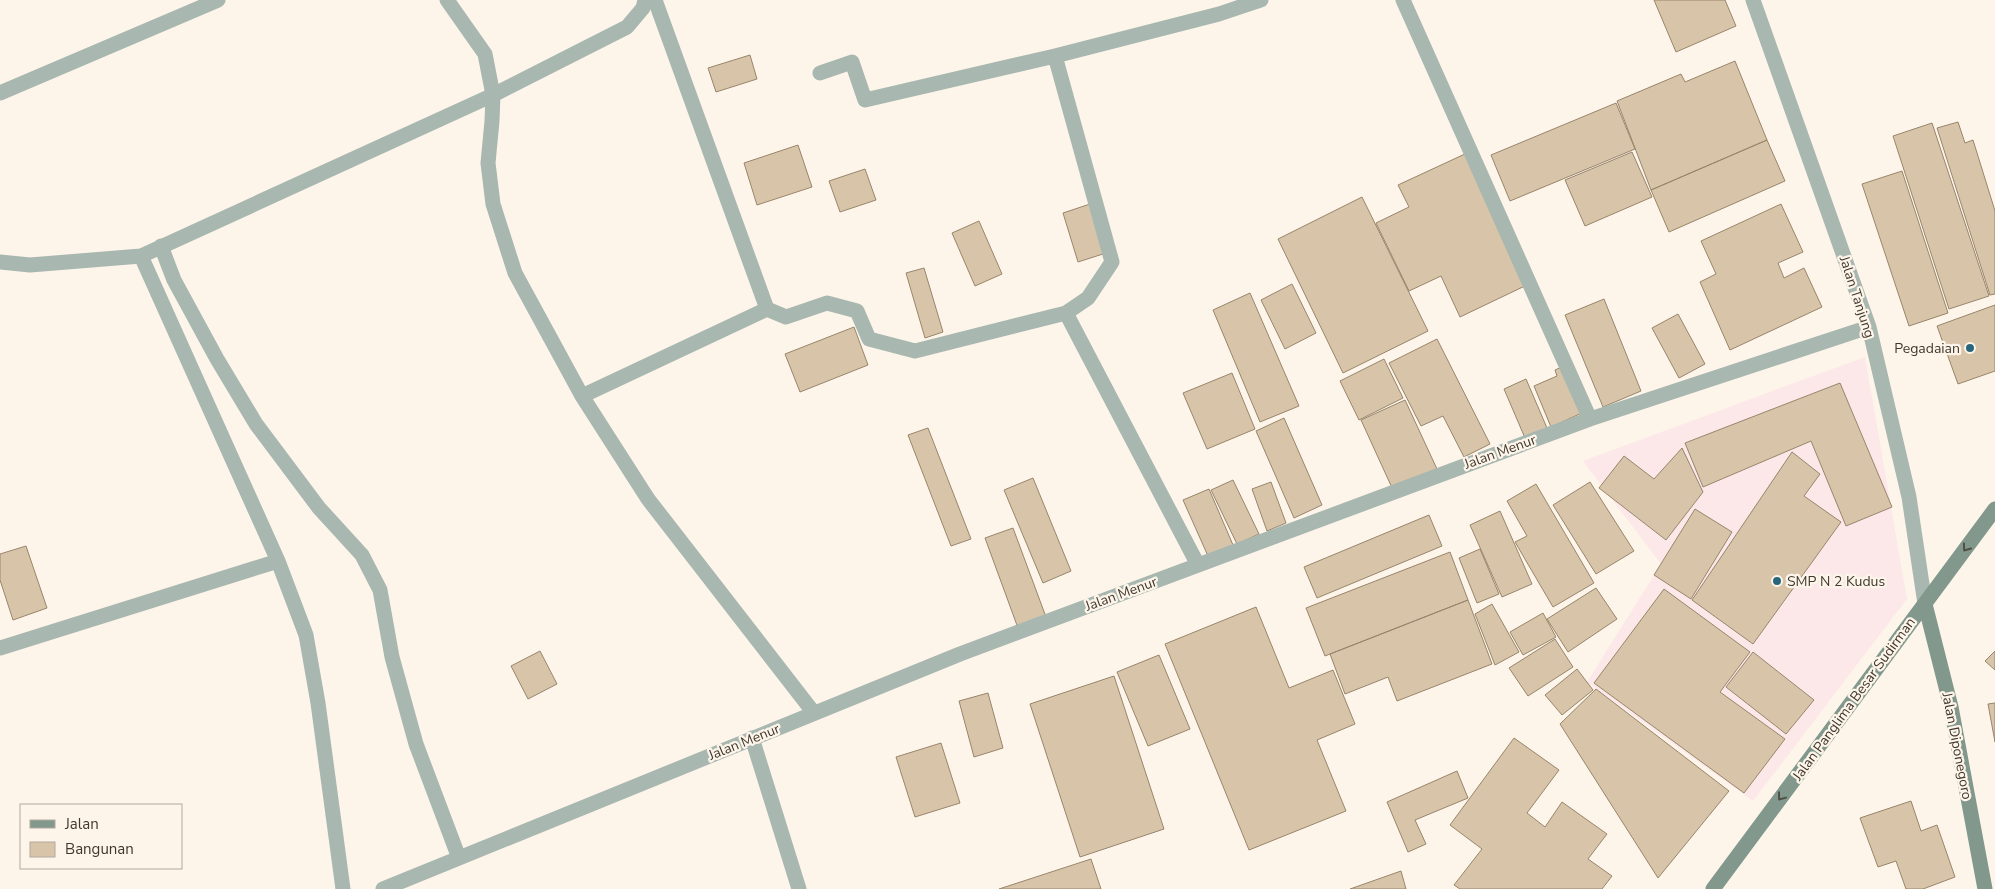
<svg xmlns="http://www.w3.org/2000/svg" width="1995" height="889" viewBox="0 0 1995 889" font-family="'Nunito Sans',sans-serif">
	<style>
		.education { fill: #fce7e9 }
		.building { fill: #d8c5a9; stroke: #98856b }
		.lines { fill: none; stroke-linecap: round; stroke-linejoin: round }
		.street { stroke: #a8b7b0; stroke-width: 15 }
		.secondary { stroke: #82988d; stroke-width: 15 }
		.oneway { stroke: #505045 }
		.poi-dot { fill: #27667c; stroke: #fef5ea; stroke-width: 2 }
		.labels { text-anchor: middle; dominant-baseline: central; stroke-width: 4.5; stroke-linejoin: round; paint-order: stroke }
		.street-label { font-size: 14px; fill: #40382d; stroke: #fef5ea }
		.poi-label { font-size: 14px; fill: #40382d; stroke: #fef5ea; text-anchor: end }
	</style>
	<rect width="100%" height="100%" fill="#fef5ea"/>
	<path class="education" d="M1865 357 1907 599 1753 801 1587 682 1661 564 1583 461Z"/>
	<path class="building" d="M1654 0H1725L1736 26 1676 52Z
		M750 55 757 79 716 92 708 68Z
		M1735 61 1767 140 1651 190 1617 101 1681 74 1685 82Z
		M1616 103 1635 149 1510 201 1491 155Z
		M1958 122 1965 143 1973 140 1995 211V294L1990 295 1937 128Z
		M1932 123 1989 296 1949 309 1893 136Z
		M1767 140 1785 181 1669 232 1651 190Z
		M798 145 812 187 757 205 744 163Z
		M1632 152 1652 197 1585 226 1565 180Z
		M1467 153 1529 284 1460 317 1441 276 1409 291 1376 223 1409 207 1398 185Z
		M865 169 876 200 840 212 829 181Z
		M1902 171 1948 313 1909 326 1862 184Z
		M1362 197 1428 331 1343 373 1278 239Z
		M1090 204 1106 253 1078 262 1063 213Z
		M1781 204 1803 252 1778 263 1784 278 1804 268 1822 307 1730 350 1700 282 1716 274 1701 241Z
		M979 221 1002 274 975 286 952 233Z
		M924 268 943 332 925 338 906 273Z
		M1292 284 1316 333 1285 349 1261 300Z
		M1250 293 1299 406 1260 422 1213 310Z
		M1604 299 1641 391 1603 407 1565 315Z
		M1995 305V371L1958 384 1937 326Z
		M1678 314 1705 364 1679 378 1652 328Z
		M854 327 868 365 800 392 785 354Z
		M1437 339 1490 444 1464 457 1443 416 1421 426 1389 363Z
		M1384 359 1403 398 1359 420 1340 381Z
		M1564 366 1584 412 1551 427 1534 386 1557 376 1555 370Z
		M1232 373 1255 429 1207 449 1183 393Z
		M1526 379 1547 428 1525 438 1504 389Z
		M1840 383 1892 507 1846 526 1811 441 1703 487 1685 443Z
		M1405 400 1437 469 1393 490 1361 420Z
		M1284 418 1322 505 1294 518 1256 431Z
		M928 428 971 539 951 546 908 435Z
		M1682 448 1703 492 1666 540 1599 488 1624 456 1654 479Z
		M1792 452 1820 474 1804 496 1841 522 1753 644 1692 600Z
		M1033 478 1071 571 1043 583 1004 490Z
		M1233 480 1259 534 1237 544 1211 490Z
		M1271 482 1286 523 1267 531 1252 489Z
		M1590 482 1634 551 1596 574 1553 505Z
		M1536 484 1594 583 1553 607 1515 542 1527 536 1507 501Z
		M1209 489 1233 545 1208 556 1183 500Z
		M1695 509 1732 532 1691 599 1654 575Z
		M1500 511 1532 584 1502 597 1470 525Z
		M1429 515 1442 546 1317 598 1304 567Z
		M1013 528 1046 617 1018 628 985 538Z
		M26 546 47 608 13 620 0 580V554Z
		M1480 549 1499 594 1477 603 1459 558Z
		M1450 552 1468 600 1325 656 1306 608Z
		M1596 588 1617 619 1568 652 1547 619Z
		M1664 589 1750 652 1720 692 1785 739 1744 793 1594 683Z
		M1468 600 1492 664 1397 701 1388 677 1345 694 1330 654Z
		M1492 604 1519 652 1495 665 1475 614Z
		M1256 607 1289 688 1333 670 1355 724 1317 740 1346 811 1249 850 1165 644Z
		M1543 613 1556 637 1523 655 1510 632Z
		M1555 639 1573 667 1528 696 1509 668Z
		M540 651 557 684 528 699 511 666Z
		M1995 651V670L1985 661Z
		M1753 652 1814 700 1786 734 1726 687Z
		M1159 655 1190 729 1148 746 1117 672Z
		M1577 669 1593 690 1562 715 1545 695Z
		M1114 676 1164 829 1080 857 1030 704Z
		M1596 689 1729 791 1658 878 1560 724Z
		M988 693 1003 748 974 757 959 701Z
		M1995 703V742L1988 704Z
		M1514 738 1559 770 1527 813 1545 827 1562 802 1607 834 1588 859 1612 876 1602 889H1460L1454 885 1482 849 1450 825Z
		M941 743 960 803 915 817 896 757Z
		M1457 771 1468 798 1415 820 1426 844 1408 852 1387 802Z
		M1911 801 1921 831 1937 825 1955 877 1923 889H1906L1896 861 1878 867 1860 818Z
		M1091 859 1101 889H999Z
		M1401 871 1406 889H1350Z"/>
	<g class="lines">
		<path class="street" d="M447 0 485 54 493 95 492 121 488 163 493 204 515 273 582 396 648 499 814 713
			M655 0 767 309
			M1403 0 1590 419
			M1753 0 1869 327 1909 497 1925 604
			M820 73 852 62 865 100 1055 56
			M0 93 218 0
			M161 246 174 280 217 359 256 424 319 508 362 555 380 590 392 657 416 744 459 858
			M141 256 493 95 627 27 643 8 645 0
			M0 262 30 265 141 256 278 561 306 635 318 703 343 889
			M1066 313 1088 298 1112 262 1055 56 1219 14 1261 0
			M582 396 767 309 786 317 827 303 857 311 869 339 915 351 1066 313 1198 565
			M0 648 278 561
			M752 738 799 889
			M383 889 960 654 1590 419 1869 327"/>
		<path class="secondary" d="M1925 604 1951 707 1985 889
			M1713 889 1995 509"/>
	</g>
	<defs><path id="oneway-chevron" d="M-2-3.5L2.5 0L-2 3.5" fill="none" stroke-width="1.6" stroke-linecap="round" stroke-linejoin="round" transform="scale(1.25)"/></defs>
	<g class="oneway">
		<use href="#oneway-chevron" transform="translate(1966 548) rotate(126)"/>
		<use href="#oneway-chevron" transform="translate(1781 797) rotate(127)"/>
	</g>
	<g class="poi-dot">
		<circle cx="1970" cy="348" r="5"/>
		<circle cx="1777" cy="581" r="5"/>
	</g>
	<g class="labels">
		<g class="street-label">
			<text transform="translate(1857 297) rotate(72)">Jalan Tanjung</text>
			<text transform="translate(1500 452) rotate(-20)">Jalan Menur</text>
			<text transform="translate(1121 594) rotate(-20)">Jalan Menur</text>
			<text transform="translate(1854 699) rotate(-54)">Jalan Panglima Besar Sudirman</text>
			<text transform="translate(744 742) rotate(-22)">Jalan Menur</text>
			<text transform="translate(1957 746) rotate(79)">Jalan Diponegoro</text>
		</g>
		<g class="poi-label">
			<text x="1960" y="348">Pegadaian</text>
			<text x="1787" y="581" text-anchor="start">SMP N 2 Kudus</text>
		</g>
	</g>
	<rect x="20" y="804" width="162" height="65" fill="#fef5ea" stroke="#b2a99e"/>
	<rect x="30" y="820" width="25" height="8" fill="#82988d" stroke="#b2a99e"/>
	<text x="65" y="829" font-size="15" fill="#40382d">Jalan</text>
	<rect x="30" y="842" width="25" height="15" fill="#d8c5a9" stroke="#b2a99e"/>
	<text x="65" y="854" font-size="15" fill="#40382d">Bangunan</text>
</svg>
